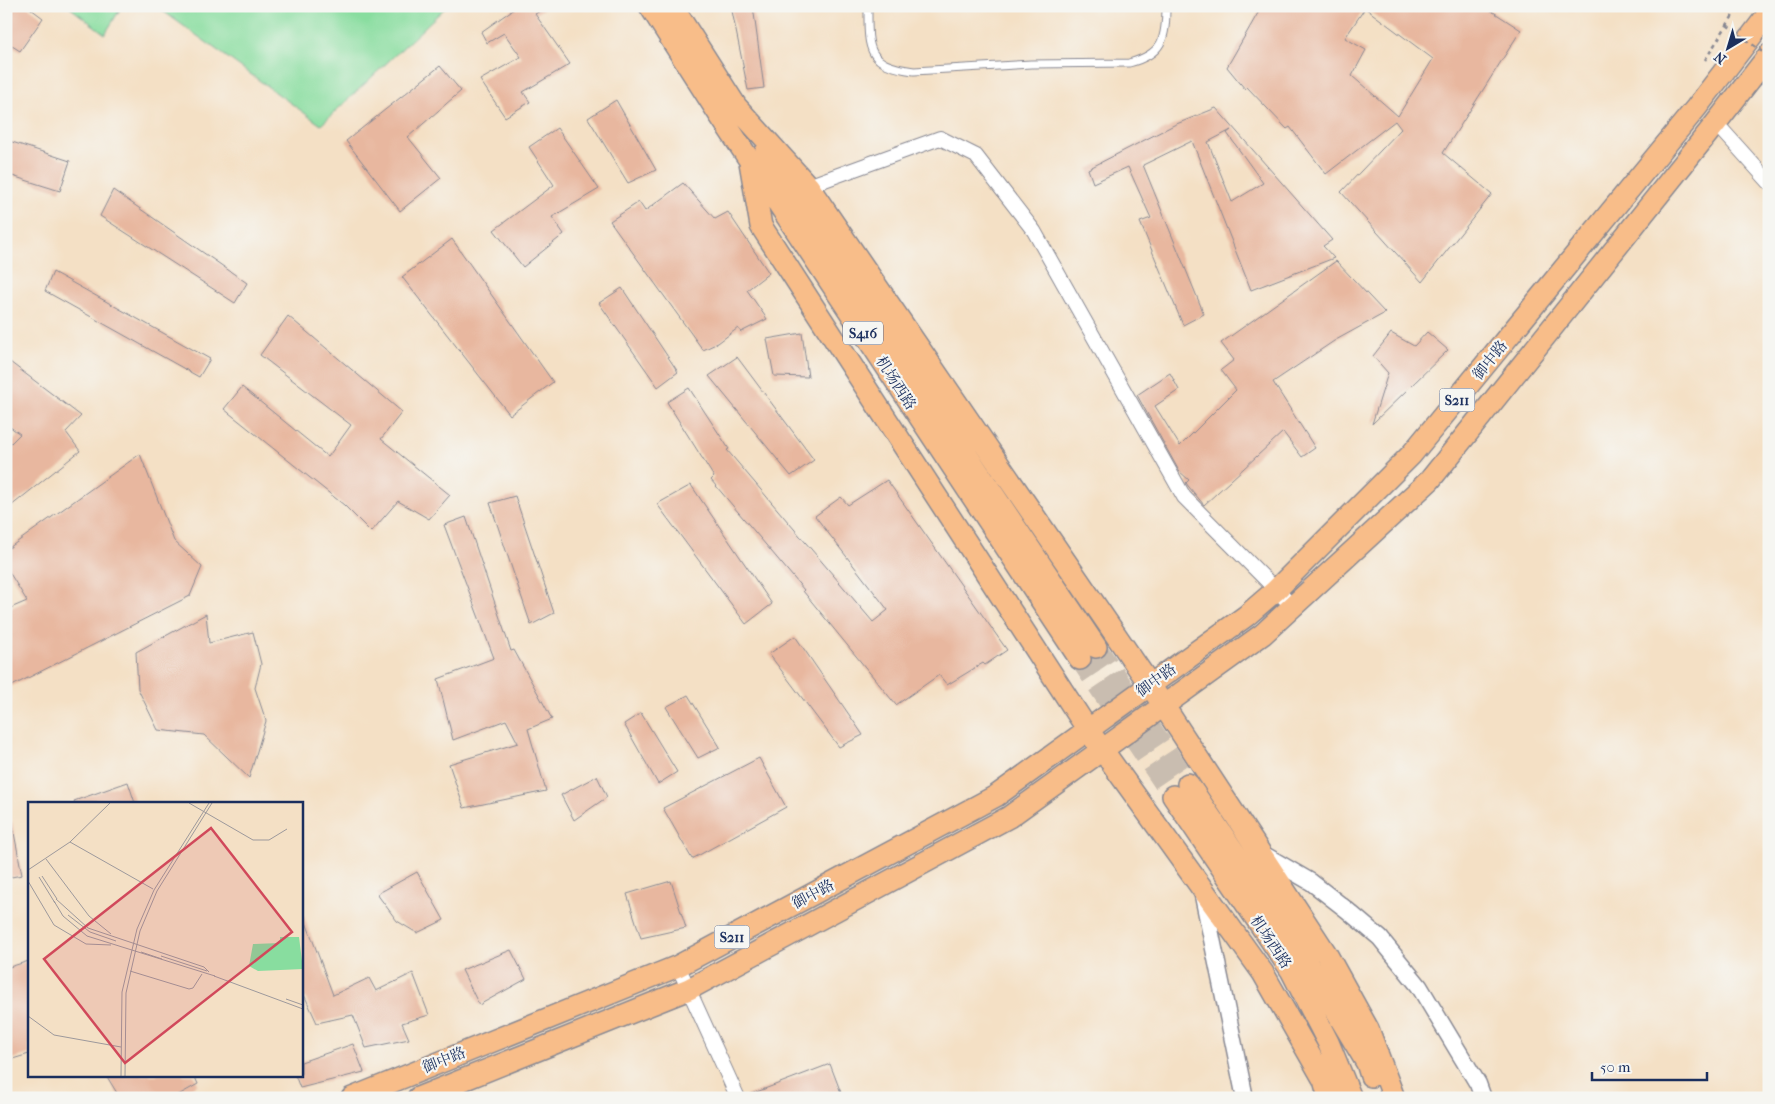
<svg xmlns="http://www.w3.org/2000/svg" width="1775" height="1104" viewBox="0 0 1775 1104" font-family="'IM FELL French Canon','Noto Serif SC',serif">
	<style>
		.green { fill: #88dd9f; stroke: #52867e }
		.building { fill: #e8b79f; fill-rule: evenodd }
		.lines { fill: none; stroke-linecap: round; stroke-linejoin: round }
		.primary-tunnel { stroke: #c9bdb0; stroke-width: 21; stroke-dasharray: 21 11; stroke-linecap: butt }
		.service-casing { stroke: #888892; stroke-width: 9 }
		.minor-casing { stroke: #888892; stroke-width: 16 }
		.tertiary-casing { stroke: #888892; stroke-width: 19 }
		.primary-casing { stroke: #888892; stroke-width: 24 }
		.path { stroke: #888892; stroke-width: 2.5; stroke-dasharray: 4 4; stroke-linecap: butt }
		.service { stroke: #fff; stroke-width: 7 }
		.minor { stroke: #fff; stroke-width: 14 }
		.tertiary { stroke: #fff; stroke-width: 16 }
		.primary { stroke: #f8bd89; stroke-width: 21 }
		.path-bridge { stroke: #888892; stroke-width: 2.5; stroke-dasharray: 4 4; stroke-linecap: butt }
		.labels { text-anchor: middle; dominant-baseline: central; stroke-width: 4.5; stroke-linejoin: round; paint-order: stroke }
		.shield { fill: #f6f6f2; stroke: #5d6b8a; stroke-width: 1 }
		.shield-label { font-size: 14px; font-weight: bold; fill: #1b2f5e }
		.street-label { font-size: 15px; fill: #1b2f5e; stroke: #f6f6f2 }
		.inset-road { fill: none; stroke: #9d999c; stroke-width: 1 }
		.view { fill: #d1495b; fill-opacity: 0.15; stroke: #d1495b; stroke-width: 2.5 }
		.inset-edge { fill: none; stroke: #1b2f5e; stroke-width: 2.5 }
	</style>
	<rect width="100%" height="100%" fill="#f6f6f2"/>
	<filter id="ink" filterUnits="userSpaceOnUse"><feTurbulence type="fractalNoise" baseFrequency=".02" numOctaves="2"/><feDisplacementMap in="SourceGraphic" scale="10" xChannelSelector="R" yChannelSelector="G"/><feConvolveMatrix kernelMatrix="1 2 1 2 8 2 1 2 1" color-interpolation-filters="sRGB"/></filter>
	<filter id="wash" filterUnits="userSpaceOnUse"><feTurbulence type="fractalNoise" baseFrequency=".0096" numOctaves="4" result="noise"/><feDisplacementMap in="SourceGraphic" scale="20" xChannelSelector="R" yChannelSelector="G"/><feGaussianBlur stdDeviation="1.12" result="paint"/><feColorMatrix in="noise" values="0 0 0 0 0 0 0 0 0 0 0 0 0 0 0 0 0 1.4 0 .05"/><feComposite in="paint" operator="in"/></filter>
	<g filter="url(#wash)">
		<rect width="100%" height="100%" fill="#f4e0c5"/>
		<path class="green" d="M68 6H122L105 34Z
			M156 6H447L321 125Z"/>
		<g id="blocks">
			<path class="building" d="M6 6H27L43 18 20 51 6 42Z
				M518 6H548L535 14 570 64 523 92 530 102 505 117 480 80 521 57 504 33 487 43 481 32Z
				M731 6H753L764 88 748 90Z
				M1262 6H1484L1521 30 1443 153 1492 194 1422 282 1341 192 1401 129 1395 121 1326 174 1290 127 1287 129 1247 87 1245 89 1227 67ZM1365 8 1433 59 1398 116 1352 76 1366 50 1345 38Z
				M440 66 461 91 408 137 441 178 400 211 346 141Z
				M616 100 656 170 628 183 588 118Z
				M1216 108 1332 240 1323 246 1334 258 1251 290 1192 141 1143 165 1204 314 1183 325 1140 222 1151 218 1128 167 1093 183 1088 169 1174 125ZM1231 130 1227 133 1263 183 1232 202 1208 142Z
				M557 128 599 189 552 217 564 234 523 267 494 230 554 185 529 147Z
				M6 140 70 161 60 191 6 174Z
				M683 183 715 219 728 212 769 273 747 290 767 319 741 332 738 328 718 343 703 350 610 221 639 202 645 211Z
				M113 190 247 283 235 303 100 216Z
				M452 239 553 382 510 415 402 277Z
				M1336 261 1385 313 1334 341 1273 382 1315 448 1302 457 1283 432 1204 505 1189 487 1186 483 1189 480 1179 471 1137 395 1170 373 1179 390 1155 406 1180 446 1236 390 1221 370 1234 360 1221 343Z
				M53 272 210 359 199 377 45 291Z
				M622 288 678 372 658 387 599 303Z
				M288 316 402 412 381 439 450 495 429 519 398 501 371 532 344 505 224 409 242 387 328 457 351 425 260 355Z
				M1427 332 1448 350 1372 424 1388 373 1373 356 1391 333 1414 346Z
				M802 333 808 377 774 376 767 339Z
				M737 357 814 460 791 476 709 376Z
				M6 359 81 416 66 432 80 451 6 510V448L20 434 6 424Z
				M689 388 729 449 727 450 873 622 888 610 815 516 841 497 848 505 887 480 1007 650 985 665 983 663 947 685 939 675 896 705 803 591 804 590 711 480 714 477 667 402Z
				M140 454 174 541 202 567 190 596 6 689V610L27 601 6 567V550Z
				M691 485 772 604 746 624 657 504Z
				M515 496 554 613 531 625 490 503Z
				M466 517 511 651 514 650 552 719 528 729 546 791 464 808 449 764 518 743 506 720 453 740 438 679 494 658 444 525Z
				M206 614 209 643 253 632 261 664 255 688 266 721 249 778 204 735 158 730 138 689 136 652Z
				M795 636 863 735 839 747 769 654Z
				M688 695 720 747 698 758 666 707Z
				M641 713 677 772 658 784 624 724Z
				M759 758 786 807 692 859 663 808Z
				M597 776 607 797 574 820 561 795Z
				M128 782 135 803H75L74 801Z
				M6 822H12L22 875 6 878Z
				M417 872 444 920 417 933 397 921 377 894Z
				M671 881 686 928 641 938 627 894Z
				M301 914H303L333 995 369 978 376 991 413 973 429 1015 402 1023 409 1039 366 1048 353 1015 317 1023 301 988Z
				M511 950 526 979 479 1005 462 970Z
				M29 961V1054L6 1061V968Z
				M353 1044 364 1072 300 1088 295 1075H301V1062Z
				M830 1064 843 1098H747L746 1096Z
				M106 1075H194L198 1084 173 1098H120Z"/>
		</g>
	</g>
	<g filter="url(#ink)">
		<use href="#blocks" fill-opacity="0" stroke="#888892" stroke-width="1"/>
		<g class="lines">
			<path class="primary-tunnel" d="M1096 647 1188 784
				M1080 659 1173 796"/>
			<defs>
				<path id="service" d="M868 6C868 49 866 65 914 71L1031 64 1129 63C1163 54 1166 39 1166 6"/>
				<path id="minor" d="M1716 123 1769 182
					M808 186 940 138 976 156 1034 231 1184 497 1292 606
					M678 966 738 1098"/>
				<path id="tertiary" d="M1261 853 1311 882 1347 910 1380 938 1419 986 1478 1084 1483 1098
					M1202 891 1245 1098"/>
				<path id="primary" d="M650 6 719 114 1080 659
					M672 6 741 114
					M734 104 808 186 1150 685 1327 955 1368 1029 1394 1098
					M765 153 792 195 1096 647
					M750 162 761 226 1088 730 1263 973 1324 1080 1329 1098
					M1188 784 1288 931 1367 1063 1371 1076
					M1173 796 1291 970 1328 1042 1351 1098
					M352 1098 678 966 996 796 1246 616 1275 591 1411 455 1696 108 1769 13
					M418 1098 689 989 1009 817 1263 634 1430 480 1716 123 1769 55"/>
			</defs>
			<use href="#service" class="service-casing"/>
			<use href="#minor" class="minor-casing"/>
			<use href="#tertiary" class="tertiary-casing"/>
			<use href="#primary" class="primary-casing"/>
			<path class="path" d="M1705 60 1739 6"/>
			<use href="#service" class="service"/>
			<use href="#minor" class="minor"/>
			<use href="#tertiary" class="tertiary"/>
			<use href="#primary" class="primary"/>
			<path class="path-bridge" d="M1727 25 1769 57"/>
		</g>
	</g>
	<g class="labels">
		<g class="shield">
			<rect x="843" y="321.5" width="40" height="23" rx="4"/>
			<rect x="1439.5" y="388.5" width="35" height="23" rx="4"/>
			<rect x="714.5" y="925.5" width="35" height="23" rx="4"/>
		</g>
		<g class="shield-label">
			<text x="863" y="333">S416</text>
			<text x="1457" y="400">S211</text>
			<text x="732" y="937">S211</text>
		</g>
		<g class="street-label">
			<text transform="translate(1490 360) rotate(-51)">御中路</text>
			<text transform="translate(896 383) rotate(57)">机场西路</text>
			<text transform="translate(1156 680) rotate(-36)">御中路</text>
			<text transform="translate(813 894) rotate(-28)">御中路</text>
			<text transform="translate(1271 942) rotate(56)">机场西路</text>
			<text transform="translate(444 1060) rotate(-22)">御中路</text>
		</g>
	</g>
	<g transform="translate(28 802)">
		<rect width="275" height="275" fill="#f4e0c5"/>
		<path d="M252 135H271L275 167 230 169 221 164 225 142 252 141Z" fill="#88dd9f"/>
		<path class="inset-road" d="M161 1 225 38H241L259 27M42 40 125 87M18 57 61 114 83 132M0 68 42 40 82 1M14 74 29 97M11 75 27 101M0 79 26 123 58 142 83 143M28 97 60 126 176 165 181 170M26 99 35 114 59 134 187 174M40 113 62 130 88 139M113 150 134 157M133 154 179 169M102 169 161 187 165 186 174 172M186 174 275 207M258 197 275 203M0 214 26 233 93 245M93 274 94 190 109 127 126 88 181 1M97 274 98 191 112 129 129 89 184 1"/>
		<path class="view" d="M183 26 264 130 97 261 16 157Z"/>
		<rect width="275" height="275" class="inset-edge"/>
	</g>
	<rect width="1775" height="1104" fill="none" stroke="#f6f6f2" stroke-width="25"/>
	<g transform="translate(1728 48) rotate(218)" stroke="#f6f6f2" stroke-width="4" paint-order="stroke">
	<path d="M0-4L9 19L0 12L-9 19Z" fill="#1b2f5e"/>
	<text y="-8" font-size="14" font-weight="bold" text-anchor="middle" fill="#1b2f5e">N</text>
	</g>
	<path d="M1592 1072v8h115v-8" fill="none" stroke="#1b2f5e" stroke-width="2.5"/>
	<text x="1600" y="1072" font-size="15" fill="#1b2f5e" stroke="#f6f6f2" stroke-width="4" paint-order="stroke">50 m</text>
</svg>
